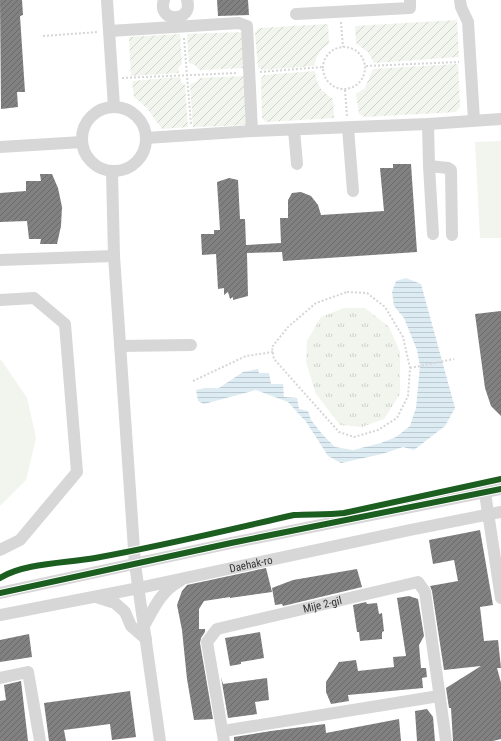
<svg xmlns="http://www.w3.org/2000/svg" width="501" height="741" viewBox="0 0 501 741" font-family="'Roboto Condensed',sans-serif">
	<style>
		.grass { fill: url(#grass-tufts) }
		.garden { fill: url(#garden-furrows) }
		.pitch { fill: #f1f5ed }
		.water { fill: url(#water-rules) }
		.building { fill: url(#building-hatch) }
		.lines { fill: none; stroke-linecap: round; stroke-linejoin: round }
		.path { stroke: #d6d6d6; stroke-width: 2; stroke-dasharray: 2 2; stroke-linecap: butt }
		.minor { stroke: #d7d7d7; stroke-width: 12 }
		.cycleway-casing { stroke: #fff; stroke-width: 8 }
		.cycleway { stroke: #1b5e20; stroke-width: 6 }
		.labels { text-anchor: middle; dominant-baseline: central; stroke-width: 4; stroke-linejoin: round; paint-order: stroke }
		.street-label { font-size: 11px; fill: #333; stroke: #fff }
	</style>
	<defs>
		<pattern id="grass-tufts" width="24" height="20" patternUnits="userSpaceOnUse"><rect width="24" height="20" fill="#f1f5ed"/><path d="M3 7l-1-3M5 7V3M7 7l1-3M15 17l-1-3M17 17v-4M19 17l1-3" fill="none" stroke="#cfd2cc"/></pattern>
		<pattern id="garden-furrows" width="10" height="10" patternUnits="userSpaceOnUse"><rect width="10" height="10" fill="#f1f5ed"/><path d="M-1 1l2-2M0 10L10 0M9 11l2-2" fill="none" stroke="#cfd2cc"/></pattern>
		<pattern id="water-rules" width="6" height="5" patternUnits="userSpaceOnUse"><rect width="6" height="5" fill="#ddebf3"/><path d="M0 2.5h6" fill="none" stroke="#becad1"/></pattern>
		<pattern id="building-hatch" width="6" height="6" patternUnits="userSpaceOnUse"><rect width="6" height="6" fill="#818181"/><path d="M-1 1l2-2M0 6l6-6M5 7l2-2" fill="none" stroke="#6a6a6a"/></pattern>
	</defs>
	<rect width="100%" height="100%" fill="#fff"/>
	<path class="grass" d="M344 308H365L389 327 400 352V394L384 419 362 427 340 425 316 394 306 362 307 341 321 317Z"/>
	<path class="garden" d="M457 20 459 57 374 63 369 53 356 43 355 26Z
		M328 24 329 44C319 49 317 55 314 66L262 70 258 67 255 32 260 28Z
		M244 32 245 68 199 70 195 65 189 63 187 34Z
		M180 34 182 64 178 68 179 73 131 76 129 37Z
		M458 64 460 107 456 112 365 117 359 114 356 94 365 88 373 69Z
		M315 71C317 87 321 90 333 99L334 118 266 122 262 118 261 79 264 75Z
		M245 76 247 125 193 127 190 84 196 82 200 78Z
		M180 77 181 82 185 85 188 127 162 129 147 108 134 97 132 81Z"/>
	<path class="pitch" d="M501 141V238H480L475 142Z
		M0 360 2 361 27 398 36 438 26 480 0 506Z"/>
	<path class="water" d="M406 278 421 284 455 408 445 426 414 450 403 447 382 454 341 463 328 456 307 423 288 402 256 390 204 404 198 401 196 390 205 388H219L243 372 258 369 259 373H269L271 384H283L284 397 297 398 299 409 308 411 311 420 322 434 335 447 353 450 381 443 396 437 410 426 416 408 420 366 417 350 404 318 394 306 392 292 396 281Z"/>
	<path class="building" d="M0 0H22L23 15 20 16 25 92H17L18 107 1 109Z
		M217 0H248L249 15 218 16Z
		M393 164H411L417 252 283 261 282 252 247 253 248 296 233 300V297L230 299 228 292 224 295V288L218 289 216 254 202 255 201 234H214V230H220L217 182 229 178 238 180 240 219H245L246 245 281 243 280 218H288V200L292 193 301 192 311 196 318 205 321 215 384 211 380 168H393Z
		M40 174H52L58 188 62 207 61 226 57 244H40L41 239H29L27 221 0 222V193L26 191V181H41Z
		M501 311V416L491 406 485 388 475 314Z
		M480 530 493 605 480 607 484 641 498 640 501 668H497L501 683V739L493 741H453L451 708H449L446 688 481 666 444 670 432 591 430 586 458 581 454 560 433 564 429 540Z
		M266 568 272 592 230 598V597L204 601 199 609V629H205V632L201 638 200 643 213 719 194 720 187 679 182 630 177 605 182 591 187 585Z
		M357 569 362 587 283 606 282 604 275 605 272 588 293 580Z
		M409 596 418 599 424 636 419 645 421 668H426L427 677 422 678 423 688 348 695 349 701 331 704 326 692V682L339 662 356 660 358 671 394 667 393 657 406 656 397 598Z
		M366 602 367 604 377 603 379 614 382 613 384 631 382 632V639L360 641 359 632H357L353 605Z
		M260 632 264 658 241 662V664L230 666 225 638Z
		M29 634 32 657 0 662V640Z
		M221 677 223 684 267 678 269 700 255 702 257 714 228 718Z
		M21 681 28 741H0V701L6 700 4 685Z
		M130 691 136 737 112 740 110 724 64 730 66 741H49L44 703Z
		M427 709 433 717 435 741H417L415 711Z
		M399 719 401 741H234V737L271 731 325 724 326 733Z"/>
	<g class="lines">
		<path class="path" d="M341 22 343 47
			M43 36 98 32
			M184 38 191 125
			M323 68a21 21 0 1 1 42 0a21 21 0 1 1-42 0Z
			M366 66 459 62
			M260 72 323 67
			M122 78 238 73
			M345 90 347 117
			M347 292 367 293 385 307 403 337 410 368 408 396 397 418 378 430 354 437 339 432 274 359 272 347 288 327 316 303Z
			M410 368 454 359
			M193 381 246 356 273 352"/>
		<g class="minor">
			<path d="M107 0 114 107"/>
			<path d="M164 0C156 23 194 23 187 0"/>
			<path d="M460 0 461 7 468 22 474 120"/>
			<path d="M296 14 410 8V0"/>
			<path d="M109 31 239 23 247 26 252 131"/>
			<circle cx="114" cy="139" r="32"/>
			<path d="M428 124 429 166 433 234"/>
			<path d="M348 128 353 191"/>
			<path d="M294 130 297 164"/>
			<path d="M146 138 252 131 428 124 501 119"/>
			<path d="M0 147 82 142"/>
			<path d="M429 166 448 168 451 170 452 235"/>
			<path d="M112 172 114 256 135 564 160 741"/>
			<path d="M0 260 114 256"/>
			<path d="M0 300 34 298 65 324 77 472 20 540 0 550"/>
			<path d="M120 346 191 345"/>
			<path d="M485 493 501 598"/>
			<path d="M0 593 231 543 501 489"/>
			<path d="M96 597 115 603 125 612 131 626 146 639"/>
			<path id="s1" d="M0 615 139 588 410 530 501 512"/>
			<path d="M144 626C154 608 161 591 180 581"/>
			<path d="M0 678 28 672 40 741"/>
			<path d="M223 731 439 696"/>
			<path id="s2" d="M224 741 207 642 217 629 418 582 425 592 446 741"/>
		</g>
		<defs>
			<path id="cycleway" d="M0 578C23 563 67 563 95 558 162 546 228 530 294 515 311 514 327 515 344 513L501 479
				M0 593 231 543 501 489"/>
		</defs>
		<use href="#cycleway" class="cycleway-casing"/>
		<use href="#cycleway" class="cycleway"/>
	</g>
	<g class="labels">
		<g class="street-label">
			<text stroke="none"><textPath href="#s1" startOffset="256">Daehak-ro</textPath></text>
			<text stroke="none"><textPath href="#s2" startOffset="225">Mije 2-gil</textPath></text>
		</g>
	</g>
</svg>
